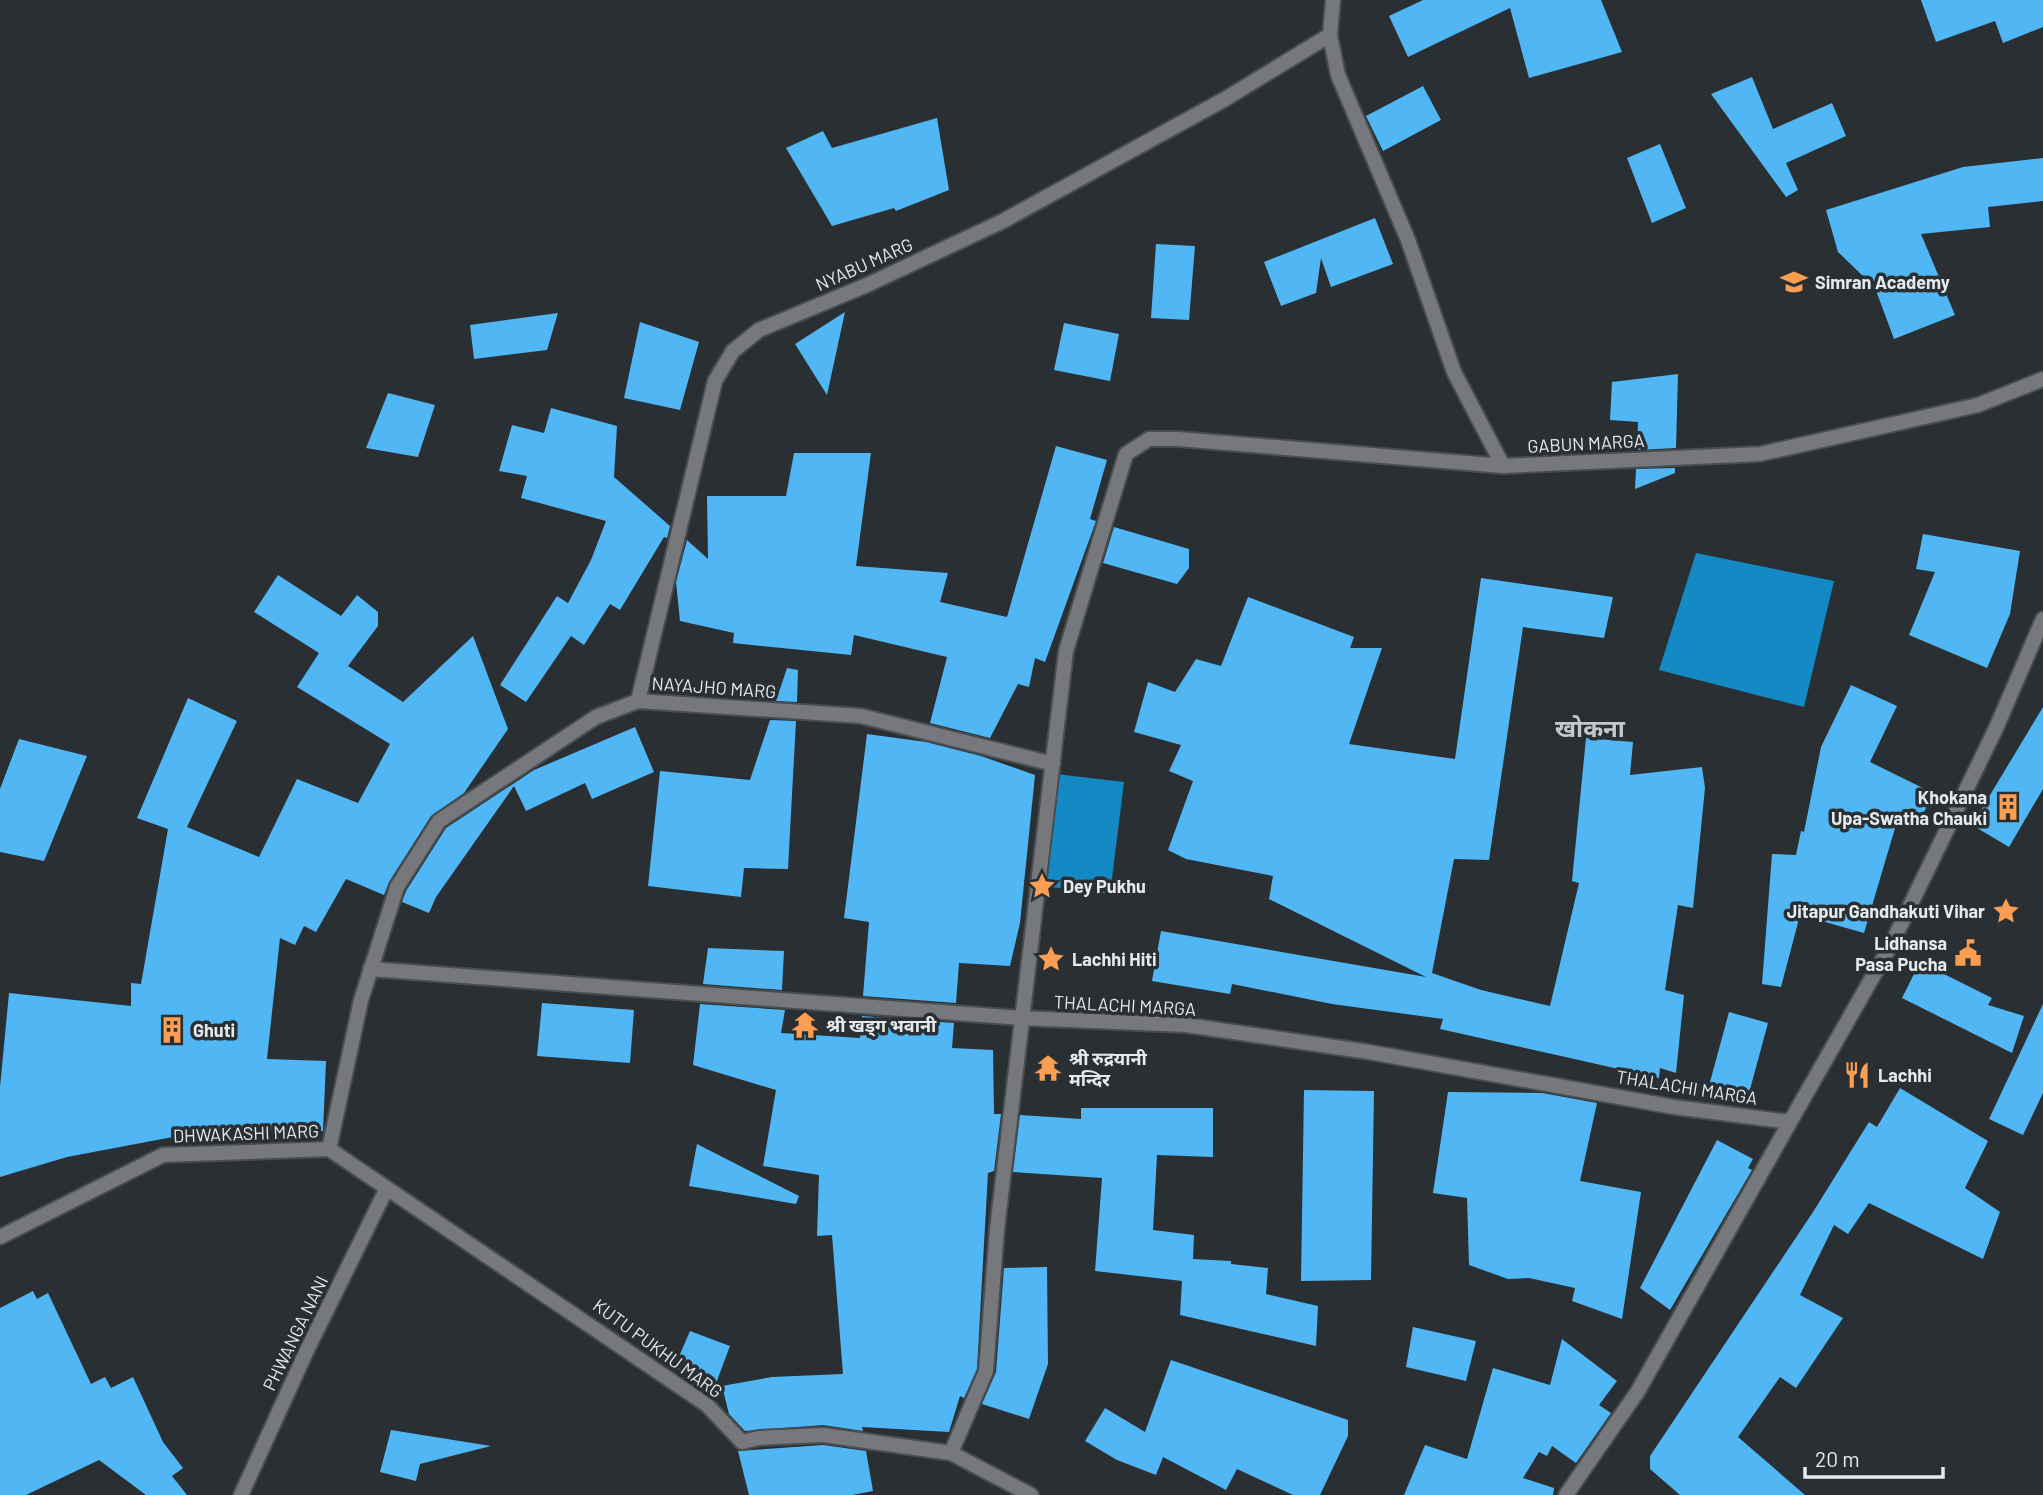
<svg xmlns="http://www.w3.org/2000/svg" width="2043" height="1495" viewBox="0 0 2043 1495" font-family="Barlow,'Noto Sans Devanagari',sans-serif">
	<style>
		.water { fill: #138ac4 }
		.building { fill: #50b7f4 }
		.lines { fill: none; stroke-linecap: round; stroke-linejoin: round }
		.street-casing { stroke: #484d51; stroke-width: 18 }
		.street { stroke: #76787b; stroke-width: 14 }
		.labels { text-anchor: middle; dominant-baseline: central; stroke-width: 7; stroke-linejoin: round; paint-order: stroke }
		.street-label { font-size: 18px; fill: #e7eaed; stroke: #2a2f33 }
		.poi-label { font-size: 18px; font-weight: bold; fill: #e7eaed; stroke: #2a2f33; text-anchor: start }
		.district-label { font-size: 24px; font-weight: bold; fill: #c2c9ce; stroke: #2a2f33 }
	</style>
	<rect width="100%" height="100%" fill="#2a2f33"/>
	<path class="water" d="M1696 553 1834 581 1804 707 1659 670Z
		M1056 774 1124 782 1110 894 1042 886Z"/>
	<path class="building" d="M1423 0H1601L1622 52 1529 78 1510 8 1408 57 1389 16Z
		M1921 0H2043V27L2003 43 1995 21 1936 42Z
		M1752 77 1773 129 1832 103 1846 136 1786 163 1798 190 1786 197 1711 94Z
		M1423 86 1441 120 1383 151 1366 116Z
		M937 118 949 190 896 211 894 208 832 226 786 148 823 131 832 148Z
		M1660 144 1686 208 1652 223 1627 158Z
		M2043 158V201L1988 207 1990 227 1921 234 1955 315 1894 339 1871 277 1866 279 1838 252 1826 210 1963 167Z
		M1375 218 1393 264 1331 287 1321 258 1316 293 1281 306 1264 262Z
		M1156 244 1195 246 1189 320 1151 318Z
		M845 312 827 395 795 344Z
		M558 313 547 350 474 359 470 325Z
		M640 322 699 342 680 410 624 398Z
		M1064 323 1119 334 1110 381 1054 370Z
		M1678 374 1676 448 1637 450 1638 422 1610 420 1612 382Z
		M388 393 435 405 418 457 366 448Z
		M551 408 617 426 614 477 670 526 667 538 664 537 620 610 610 604 584 645 571 636 526 702 500 685 557 596 568 603 591 560 606 521 521 498 527 476 499 471 512 425 544 433Z
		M1056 446 1107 460 1090 519 1096 521 1045 662 1035 658 1029 687 1018 684 990 738 930 723 947 657 854 635 851 655 733 643 734 633 680 621 676 582 687 540 708 559 707 496H786L794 453H871L856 566 948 573 940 602 1007 617Z
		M1675 468V473L1635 489 1636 469Z
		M1114 527 1189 549V568L1177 584 1103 563Z
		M1923 534 2020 551 2010 614 1987 668 1909 635 1935 572 1916 569Z
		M278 575 341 616 357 595 378 612V626L348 666 403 702 473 636 508 729 464 793 431 816 389 882 384 895 346 879 316 932 304 926 295 945 280 938 267 1059 326 1061 323 1131 215 1129 67 1157 0 1177V1087L9 993 131 1006V983L141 984 168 829 137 818 188 698 237 721 187 827 259 857 297 779 358 803 390 744 297 687 319 653 254 612Z
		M1481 578 1613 597 1604 638 1523 627 1489 860 1454 859 1432 973 1481 990 1550 1006 1579 883 1572 881 1586 738 1633 742 1630 775 1702 767 1705 788 1693 908 1678 905 1665 990 1684 995 1676 1073 1660 1068 1659 1078 1440 1029 1443 1019 1332 1004 1232 984 1230 994 1152 981 1161 931 1426 977 1269 899 1273 876 1186 859 1168 850 1193 781 1169 771 1181 745 1134 732 1148 682 1175 692 1196 659 1221 666 1248 597 1354 637 1350 648H1382L1349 744 1455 759Z
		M787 668 798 670 797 702 776 701Z
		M1851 685 1897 706 1870 762 1933 793 1917 827 1898 818 1864 933 1800 915 1781 987 1762 984 1772 854 1796 855 1801 831 1804 832 1821 747Z
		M2043 707V789L2009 847 1972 825Z
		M770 720 796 721 788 869 744 868 741 897 648 886 660 771 750 780Z
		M635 727 654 772 592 799 585 783 526 811 514 786 436 897 429 913 402 902 406 891 446 828 534 770Z
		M867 734 926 742 981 756 1035 775 1020 923 1010 966 959 963 956 1003 863 996 869 922 844 918Z
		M19 739 87 756 44 861 0 852V789Z
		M708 948 784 951 782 990 703 984Z
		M1920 962 1992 998 1988 1005 2024 1016 2012 1053 1902 998Z
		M542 1003 634 1010 630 1063 537 1056Z
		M700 1004 785 1010 781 1033 860 1038 862 1016 954 1023 952 1048 993 1050 994 1114H1001L994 1171 988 1173 977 1369 964 1398 960 1396 949 1432 862 1427 863 1431 823 1425 745 1431 729 1414 722 1386 772 1377 843 1374 832 1235 817 1236 819 1175 763 1166 776 1090 693 1065Z
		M2043 1004V1093L2023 1135 1989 1119Z
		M1729 1012 1768 1023 1749 1093 1710 1082Z
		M1900 1088 1988 1141 1965 1188 2000 1212 1983 1259 1869 1203 1848 1234 1834 1225 1800 1295 1843 1318 1796 1388 1780 1377 1738 1437 1805 1495H1680L1650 1469V1456L1813 1212 1869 1122 1877 1127Z
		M1304 1090 1374 1091 1371 1280 1301 1281Z
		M1448 1092 1542 1093 1597 1103 1580 1181 1641 1192 1622 1319 1572 1301 1575 1288 1529 1278 1508 1279 1469 1265 1467 1198 1433 1193Z
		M1081 1108H1213V1157L1157 1155 1153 1230 1194 1235 1193 1259 1231 1261V1264L1268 1268 1266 1294 1318 1306 1316 1346 1180 1315 1182 1281 1095 1271 1102 1178 1013 1172 1020 1115 1081 1119Z
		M1717 1140 1753 1159 1748 1168 1752 1170 1670 1310 1640 1288Z
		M697 1144 799 1196 796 1204 689 1186Z
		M1047 1267 1048 1364 1029 1419 982 1404 996 1372 1004 1268Z
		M33 1291 37 1299 48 1293 91 1384 105 1377 111 1388 133 1377 163 1442 183 1468 172 1476 187 1495H146L99 1460 26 1495H0V1308Z
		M1413 1327 1476 1341 1466 1381 1406 1367Z
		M690 1331 730 1346 715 1386 674 1368Z
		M1562 1339 1617 1381 1599 1405 1611 1413 1576 1463 1552 1446 1547 1456 1539 1452 1523 1478 1554 1488 1553 1495H1404L1425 1445 1467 1459 1493 1368 1550 1385Z
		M1171 1360 1348 1420V1436L1320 1495H1293L1237 1469 1226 1490 1163 1457 1156 1475 1117 1460 1085 1441 1105 1408 1145 1432Z
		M391 1430 491 1446 420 1464 416 1481 380 1472Z
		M823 1445 866 1451 873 1491 852 1495H749L738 1451Z"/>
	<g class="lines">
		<defs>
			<path id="street" d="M1333 0 1330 35 1338 75 1408 240 1454 372 1503 466
				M638 701 715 381 733 351 759 330 867 285 1003 221 1225 99 1330 35
				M370 969 1021 1018 1186 1025 1369 1052 1674 1107 1790 1122 1892 943 1997 726 2043 619
				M329 1149 707 1405 742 1442 759 1438 823 1435 951 1453 1031 1495
				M0 1237 163 1155 329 1149 361 1000 397 887 439 821 596 717 638 701 861 716 1053 764
				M951 1453 986 1371 997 1229 1066 651 1126 454 1149 439H1178L1503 466 1760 454 1978 405 2043 379
				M241 1495 307 1350 387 1188
				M1566 1495 1638 1391 1790 1122"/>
		</defs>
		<use href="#street" class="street-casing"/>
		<use href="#street" class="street"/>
	</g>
	<defs>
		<symbol id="school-bare" viewBox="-9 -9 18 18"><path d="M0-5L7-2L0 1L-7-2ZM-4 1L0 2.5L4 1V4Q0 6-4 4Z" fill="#fb9e51" stroke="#2a2f33" stroke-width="2.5" paint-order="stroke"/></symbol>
		<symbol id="building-bare" viewBox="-9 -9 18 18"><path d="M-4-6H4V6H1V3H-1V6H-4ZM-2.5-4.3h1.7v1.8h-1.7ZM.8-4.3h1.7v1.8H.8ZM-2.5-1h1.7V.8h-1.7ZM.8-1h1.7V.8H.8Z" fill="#fb9e51" stroke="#2a2f33" stroke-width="2.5" paint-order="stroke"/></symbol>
		<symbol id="sight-bare" viewBox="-9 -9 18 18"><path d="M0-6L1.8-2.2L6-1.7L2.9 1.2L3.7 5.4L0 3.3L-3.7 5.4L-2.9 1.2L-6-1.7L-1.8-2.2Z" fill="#fb9e51" stroke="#2a2f33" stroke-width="2.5" paint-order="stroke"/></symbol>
		<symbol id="civic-bare" viewBox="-9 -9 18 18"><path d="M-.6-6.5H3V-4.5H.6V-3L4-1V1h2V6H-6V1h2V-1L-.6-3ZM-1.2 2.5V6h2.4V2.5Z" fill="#fb9e51" stroke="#2a2f33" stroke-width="2.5" paint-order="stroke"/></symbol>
		<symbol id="temple-bare" viewBox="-9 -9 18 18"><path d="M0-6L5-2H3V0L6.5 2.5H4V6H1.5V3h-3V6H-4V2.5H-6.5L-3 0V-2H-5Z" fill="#fb9e51" stroke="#2a2f33" stroke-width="2.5" paint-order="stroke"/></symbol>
		<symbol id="restaurant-bare" viewBox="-9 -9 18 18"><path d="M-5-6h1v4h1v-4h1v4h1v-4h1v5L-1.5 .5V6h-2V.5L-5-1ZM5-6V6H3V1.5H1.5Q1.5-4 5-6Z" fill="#fb9e51" stroke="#2a2f33" stroke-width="2.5" paint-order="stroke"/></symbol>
	</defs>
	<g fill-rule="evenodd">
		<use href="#school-bare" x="1775" y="263" width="38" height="38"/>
		<use href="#building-bare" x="1989" y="788" width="38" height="38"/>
		<use href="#sight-bare" x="1023" y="867" width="38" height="38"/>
		<use href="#sight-bare" x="1987" y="892" width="38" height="38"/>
		<use href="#civic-bare" x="1949" y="934" width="38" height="38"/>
		<use href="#sight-bare" x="1032" y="940" width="38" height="38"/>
		<use href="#temple-bare" x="786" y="1006" width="38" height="38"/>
		<use href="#building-bare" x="153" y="1011" width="38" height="38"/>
		<use href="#temple-bare" x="1029" y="1049" width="38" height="38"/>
		<use href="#restaurant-bare" x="1838" y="1056" width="38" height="38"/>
	</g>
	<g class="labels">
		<g class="street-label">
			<text transform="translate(864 264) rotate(-24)">NYABU MARG</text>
			<text transform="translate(1586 443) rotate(-3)">GABUN MARGA</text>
			<text transform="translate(714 687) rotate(4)">NAYAJHO MARG</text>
			<text transform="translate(1125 1005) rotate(3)">THALACHI MARGA</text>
			<text transform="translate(1687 1087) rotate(9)">THALACHI MARGA</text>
			<text transform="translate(246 1133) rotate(-2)">DHWAKASHI MARG</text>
			<text transform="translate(295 1333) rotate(-64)">PHWANGA NANI</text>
			<text transform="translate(658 1348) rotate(36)">KUTU PUKHU MARG</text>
		</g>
		<g class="poi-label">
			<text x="1815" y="282">Simran Academy</text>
			<text x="1987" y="797" text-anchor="end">Khokana<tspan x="1987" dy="21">Upa-Swatha Chauki</tspan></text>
			<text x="1063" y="886">Dey Pukhu</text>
			<text x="1985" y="911" text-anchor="end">Jitapur Gandhakuti Vihar</text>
			<text x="1947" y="943" text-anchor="end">Lidhansa<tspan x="1947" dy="21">Pasa Pucha</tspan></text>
			<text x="1072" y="959">Lachhi Hiti</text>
			<text x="826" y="1025">श्री खड्ग भवानी</text>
			<text x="193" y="1030">Ghuti</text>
			<text x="1069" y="1058">श्री रुद्रयानी<tspan x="1069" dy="21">मन्दिर</tspan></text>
			<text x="1878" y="1075">Lachhi</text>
		</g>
		<g class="district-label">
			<text x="1590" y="727">खोकना</text>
		</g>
	</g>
	<path d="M1805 1467v10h138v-10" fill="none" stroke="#e7eaed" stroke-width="3.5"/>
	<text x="1815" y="1467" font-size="21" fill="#e7eaed" stroke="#2a2f33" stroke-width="5" paint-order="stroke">20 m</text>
</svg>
